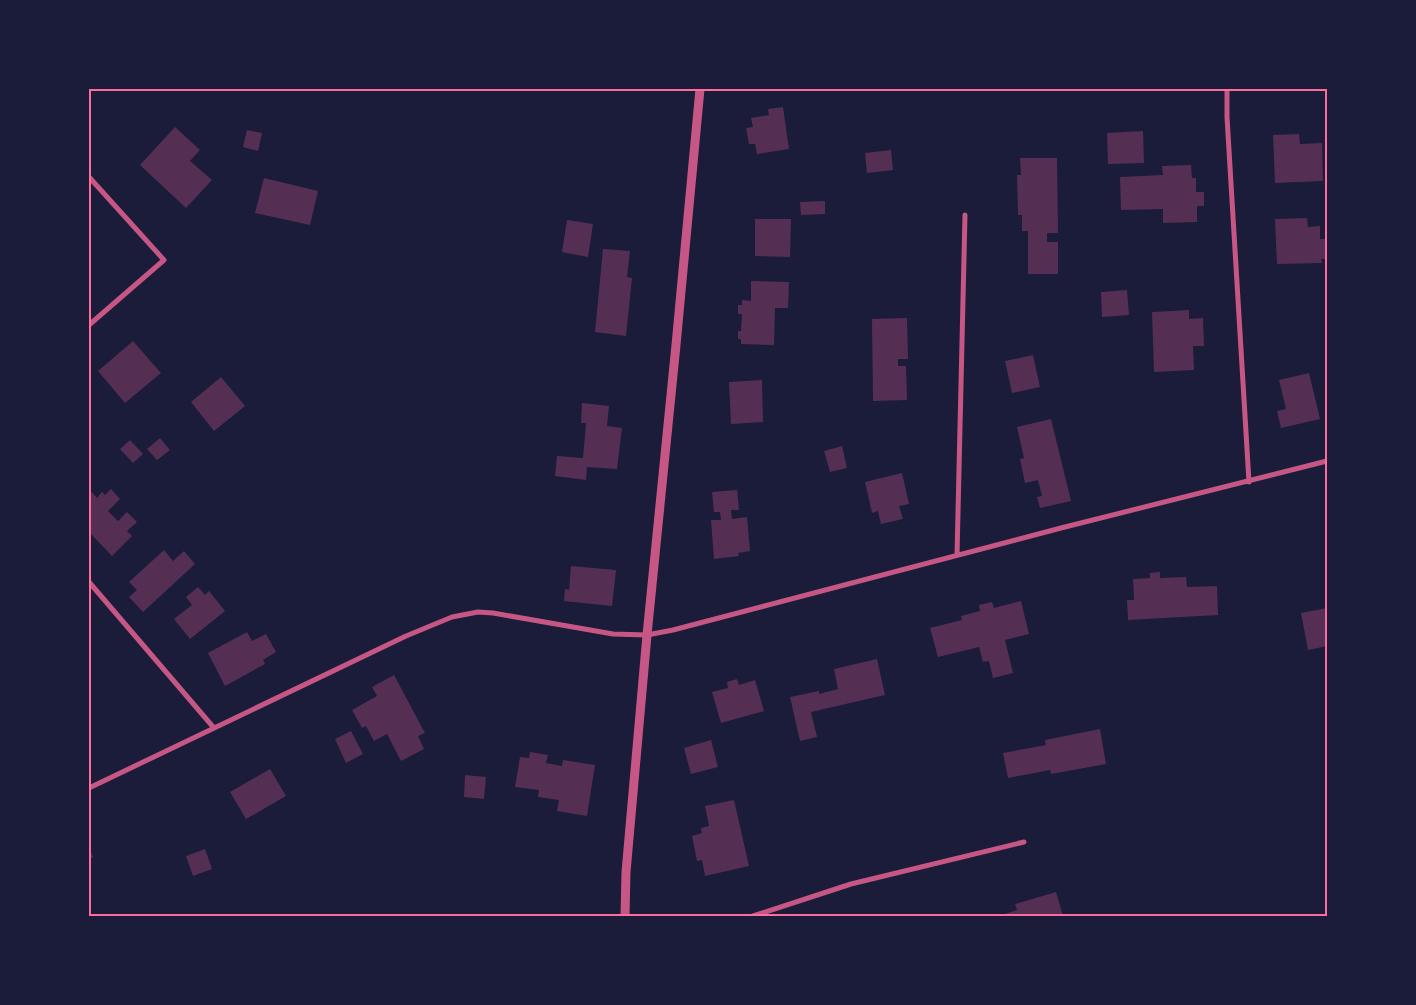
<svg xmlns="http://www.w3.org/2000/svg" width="1416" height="1005" viewBox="0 0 1416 1005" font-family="Helvetica,sans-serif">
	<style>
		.building { fill: #542f53 }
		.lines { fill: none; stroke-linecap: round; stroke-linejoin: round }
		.minor { stroke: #c65784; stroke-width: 5 }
		.tertiary { stroke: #c65784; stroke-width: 9 }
		.neatline { fill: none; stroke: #ff6b9d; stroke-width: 2 }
	</style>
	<rect width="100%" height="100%" fill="#1b1b3a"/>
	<path class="building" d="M783 107 789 149 757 154 755 144H749L746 128 753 127 751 118 769 115 768 109Z
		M175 127 200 150 190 161 212 180 186 208 140 165Z
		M247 130 262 133 258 151 243 147Z
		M1143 131 1144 163 1108 164 1107 133Z
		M1299 134 1300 144 1322 143 1323 181 1275 183 1273 135Z
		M891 150 893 170 867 173 865 153Z
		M1020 158H1057L1058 233H1047V242H1058V274H1028V231H1022V215H1018L1017 175H1021Z
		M1191 165 1192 178H1196V192H1204V206H1197V222L1163 223V209L1121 210 1120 177 1163 175 1162 166Z
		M264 178 318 191 310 225 255 213Z
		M825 201V214L801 215 800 202Z
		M1307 218 1308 227 1320 226V239H1327V259H1321L1322 263 1277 264 1275 219Z
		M755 219H791L790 257 755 256Z
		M567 220 593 224 588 257 562 252Z
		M603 249 630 251 627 277 632 278 626 336 595 332Z
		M751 281 789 282 788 308H775L774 345 741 344V339H738V331H741L742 314H738V305H742V300L751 301Z
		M1127 290 1129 315 1102 317 1101 292Z
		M1189 310V319L1203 318 1204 346H1193L1194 370 1154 372 1152 312Z
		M907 318 908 359H898V366H906L907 400 873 401 872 319Z
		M133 341 161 373 125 403 98 371Z
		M1033 355 1040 387 1012 393 1005 361Z
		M1309 373 1320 419 1281 428 1277 411 1286 409 1279 380Z
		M221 377 245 406 214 431 191 402Z
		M762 380 763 422 731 424 729 382Z
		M582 403 609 406 607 426 622 428 617 469 587 467 586 480 555 476 557 456 583 458 586 423H581Z
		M1051 419 1071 501 1040 508 1037 497 1042 496 1038 480 1025 483 1020 459 1024 458 1017 427Z
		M160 438 170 450 157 460 147 449Z
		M130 440 143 454 133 463 120 449Z
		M842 446 847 468 830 472 824 451Z
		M902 473 909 504 899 506 903 519 881 524 878 511 872 513 865 482Z
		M89 489 97 498 102 492 105 495 111 489 120 499 108 511 118 521 127 512 137 522 127 531 132 536 112 556 89 532Z
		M737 490 739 510H731L732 519 747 517 750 551 738 553 739 556 714 559 711 520H721L720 512H714L712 492Z
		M164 550 173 561 184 551 195 564 143 612 129 597 137 590 129 582Z
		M571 566 616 570 612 606 564 601 565 589 569 590Z
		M1160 572V578L1186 577 1187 587 1217 586 1218 615 1128 620 1127 600H1134L1133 579 1150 578V573Z
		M198 587 205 595 209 591 225 611 190 639 174 619 192 605 186 597Z
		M1021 601 1029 634 1005 640 1013 673 993 678 989 661 983 662 979 647 938 657 930 628 962 620 961 616 980 611 979 605 992 602 994 608Z
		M1327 608V646L1308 650 1301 613Z
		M247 632 252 641 266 634 276 652 263 660 265 664 225 686 208 653Z
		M877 659 885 695 811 712 817 737 800 741 790 697 819 691V694L838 689 834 669Z
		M394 675 425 733 418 736 424 749 401 761 387 734 374 741 366 726 362 728 352 710 377 696 372 687Z
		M737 679 739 685 755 680 764 711 721 723 712 692 728 688 727 682Z
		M1100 729 1106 764 1051 774 1050 770 1008 778 1003 753 1046 745 1045 740Z
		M351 731 363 754 346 763 335 739Z
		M711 740 718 767 691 774 684 748Z
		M530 752 548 755 546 763 562 766 563 760 595 765 587 816 557 811 559 800 538 797 539 790 515 787 520 757 529 758Z
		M270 769 286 796 246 819 230 792Z
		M465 775 486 777 484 799 464 797Z
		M734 800 749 866 705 876 702 860 697 861 692 836 702 833 701 828 709 826 705 806Z
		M89 848 93 857 89 859Z
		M205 849 212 869 193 876 186 856Z
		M1056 892 1063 916H999L1017 910 1015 904Z"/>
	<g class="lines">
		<path class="minor" d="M1227 89V117L1249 482
			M89 177 164 260 89 325
			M957 555 965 215
			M89 582 214 728
			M89 788 406 636 452 617 478 612 493 613 613 634 647 635 673 630 1061 528 1327 461
			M753 916 851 884 1024 842"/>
		<path class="tertiary" d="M625 916 626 872 647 635 676 345 700 89"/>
	</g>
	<rect width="1416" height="1005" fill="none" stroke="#1b1b3a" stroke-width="180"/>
	<rect x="90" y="90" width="1236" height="825" class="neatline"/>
</svg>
